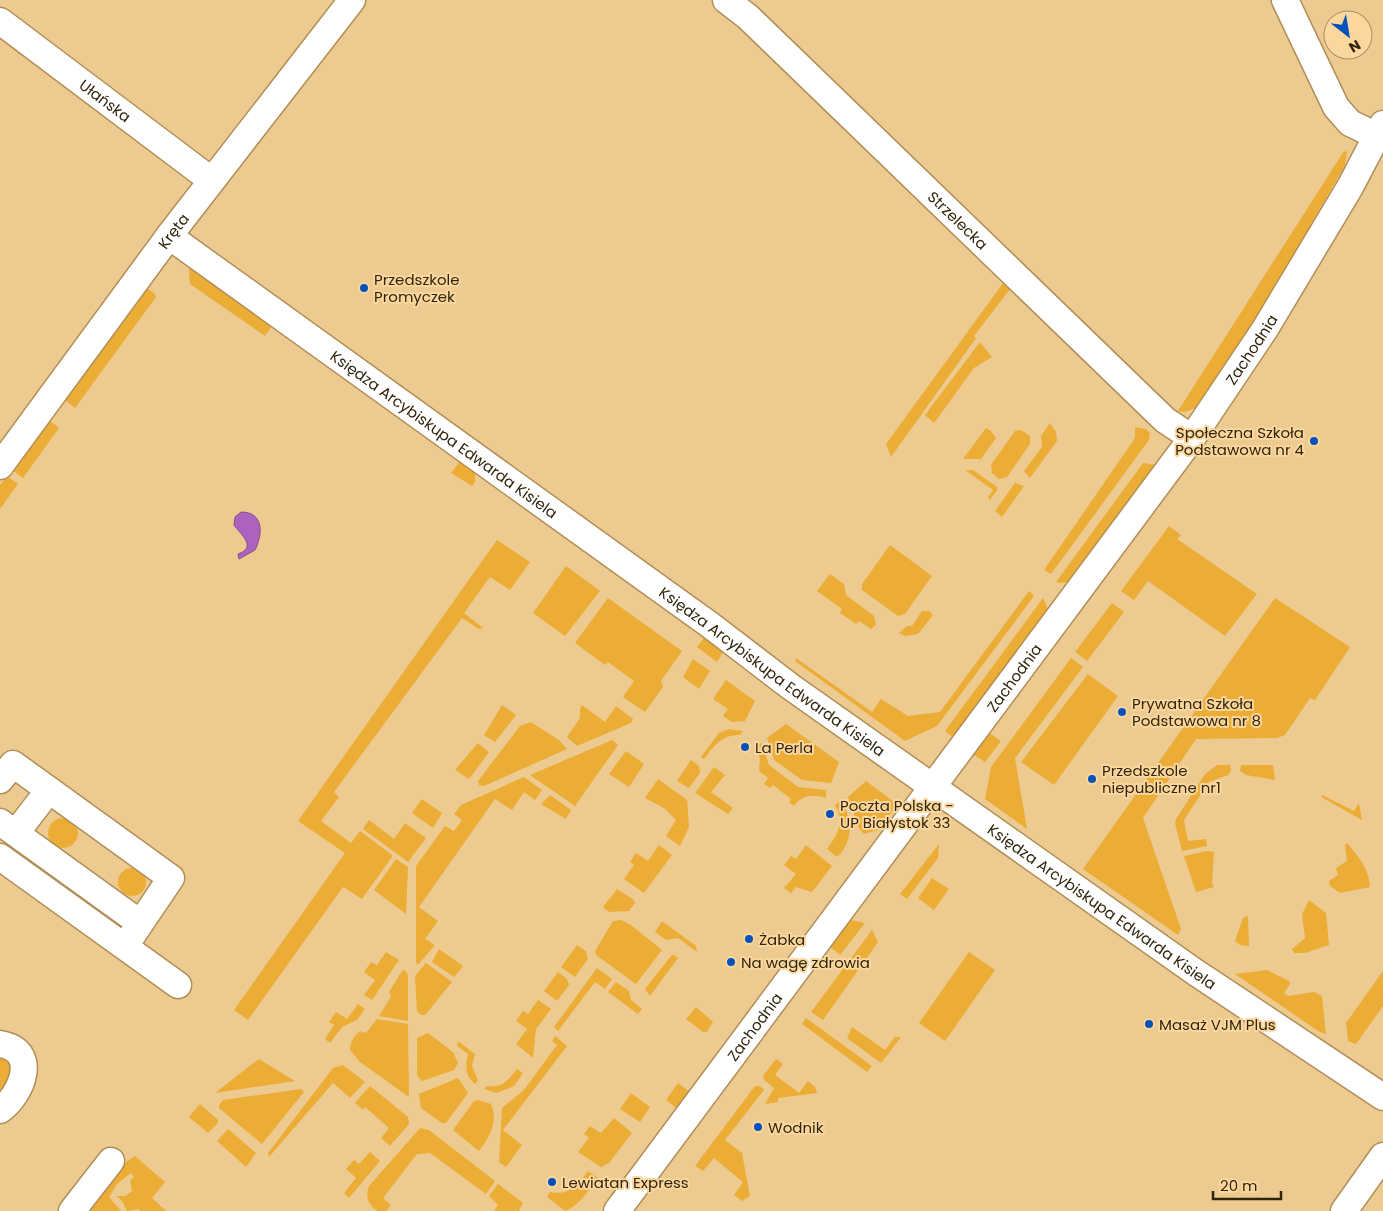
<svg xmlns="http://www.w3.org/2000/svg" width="1383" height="1211" viewBox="0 0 1383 1211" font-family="Poppins,sans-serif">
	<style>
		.green { fill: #ebad35 }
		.water { fill: #ac62bf; stroke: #874f89 }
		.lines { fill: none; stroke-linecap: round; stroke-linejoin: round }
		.minor-casing { stroke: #b08e56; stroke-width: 29 }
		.minor { stroke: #fff; stroke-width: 26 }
		.poi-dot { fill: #0352bb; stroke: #fbd79d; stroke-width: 2 }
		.labels { text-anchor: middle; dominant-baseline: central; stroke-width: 4; stroke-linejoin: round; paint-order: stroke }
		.street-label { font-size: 15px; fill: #31240c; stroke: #fbd79d }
		.poi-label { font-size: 15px; fill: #31240c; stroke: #fbd79d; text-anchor: start }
	</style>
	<rect width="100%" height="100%" fill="#edca90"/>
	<path class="green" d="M1344 151 1347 152 1345 165 1259 314 1195 408 1185 412 1178 411Z
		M189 267 273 324 265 336 190 284Z
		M1003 283 1010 289 974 336 976 338 891 457 886 444Z
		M145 287 154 293 156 297 75 408 64 399Z
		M980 342 992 357 974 368 934 423 925 415Z
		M49 420 59 428 23 478 12 470Z
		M1050 423 1056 432 1057 441 1030 478 1024 471 1042 447 1041 436Z
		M1135 427 1146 429 1150 433 1149 440 1051 574 1044 570 1135 438Z
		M986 428 991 431 996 438 981 459H963Z
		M1021 430 1030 436V444L1007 477 999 479 992 473 991 465 1015 431Z
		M460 461 475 471V482L472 486 451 473Z
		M1143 463 1160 465 1070 582 1060 583 1056 582Z
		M965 470H973L997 487V490L990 500 988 497 993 490Z
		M7 476 18 484 0 509V485Z
		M1015 483 1024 486 1002 517 995 511Z
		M1169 526 1181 535 1177 539 1257 594 1225 636 1148 581 1134 600 1121 591Z
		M497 540 530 562 510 590 490 577 464 613 483 628 479 629 462 618 334 792 339 797 321 821 351 843 360 831 392 855V857L362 899 343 887 248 1020 234 1010 345 853 298 821Z
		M890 545 932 576 905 614 898 616 862 590V584Z
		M566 566 600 591 565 636 533 613Z
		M830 574 844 584 846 595 874 616 876 625 871 629 859 621 856 624 840 613 842 609 817 591Z
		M1029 591 1034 596 937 726 905 741 795 661 796 658 872 712 881 699 908 716 940 712Z
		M608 598 682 651 661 681 663 687 645 712 623 697 634 681 608 662 605 665 575 643Z
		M1043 598 1048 609 1047 615 956 740 945 731Z
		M1275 598 1350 647 1315 700 1310 698 1285 735 1277 738 1196 739 1143 818 1181 929 1178 935 1083 869Z
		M1112 603 1124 612 1087 661 1075 652Z
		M922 611H929L933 615 918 634 905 636 899 633 907 626H912Z
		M706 635 722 647V654L717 662 697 647Z
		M1071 658 1083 667 1015 758 1027 829 985 799 991 767Z
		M693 659 710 671 699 689 683 677Z
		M1088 674 1118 696 1054 785 1021 762Z
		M726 680 755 701 745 721 732 722 723 716 728 709 713 699Z
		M502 705 516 715 495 742 484 735Z
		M582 705 605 722 616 706 633 719 631 723 577 746 567 737 580 718V709Z
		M531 722 559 740 567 749 484 786 479 785 478 781 520 726Z
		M786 724 839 762 831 783 802 780 774 760 767 738Z
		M729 729 743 731 740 735C721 735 715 745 704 759L701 757 719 733Z
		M987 731 1001 741 985 762 971 753Z
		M612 740 618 745 575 806 530 775Z
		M478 743 489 752 469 779 455 770Z
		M761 743 769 765 798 787 826 790V798C813 794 802 795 794 806L789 802 791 799 773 785 770 788 764 784 768 778 759 771 760 759 755 746Z
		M626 751 644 764 629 787 609 774Z
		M691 760 699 766 700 773 689 788 677 781Z
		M1217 765H1230L1231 770 1228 775 1209 782 1184 820 1188 841 1206 839 1207 846 1182 851 1175 823 1176 819 1205 774Z
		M1241 765H1273L1275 780 1246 775 1240 771Z
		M714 767 725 775 711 792 733 808 728 814 695 793Z
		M524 777 542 790 535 800 524 792 512 810 495 799 419 907 438 921 425 939 435 945 418 965 416 962V866L445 826 454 831 462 820 454 814 461 805Z
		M658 779 687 800 689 827 680 846 666 836 676 820 664 808 645 798Z
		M866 781 894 802 895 808 878 830 864 834 859 828 848 797Z
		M550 795 571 810 566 819 541 804Z
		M1322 795 1354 811 1359 803 1362 820 1321 797Z
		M422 799 442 813 433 828 412 813Z
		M841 800C852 817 854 842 837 857L827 849C838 834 845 822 835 805Z
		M48 833a15 15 0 1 1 30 0a15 15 0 1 1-30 0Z
		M369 820 394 839 405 823 426 838 408 862 363 829Z
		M1347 843C1359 857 1369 869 1370 887L1340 893 1330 886 1329 881 1338 875 1336 868 1347 861 1345 845Z
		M939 844 938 858 907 899 900 894Z
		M659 845 672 855 644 893 624 879 634 865 630 862 636 853 648 861Z
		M806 845 832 866 812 892 796 887 791 893 784 888 796 874 784 865 791 856 796 859Z
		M1207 851 1214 852 1212 884 1214 887 1196 892 1184 856Z
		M396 859 408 867 406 914 374 890Z
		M118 882a14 14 0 1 1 28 0a14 14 0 1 1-28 0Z
		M932 878 949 889 934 910 918 898Z
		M617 889 634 900 635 903 629 911 609 912 603 907Z
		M1309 900 1326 913 1329 945 1305 953H1294L1292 949 1305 938 1302 914Z
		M1248 916 1249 946 1240 945 1235 941 1243 918Z
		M847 919 865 923 840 955 828 945Z
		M621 920 631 925 662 950 636 984 596 955 595 951 613 921Z
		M662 921 696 946 697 952 678 938 666 940 655 932Z
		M872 930 878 942 823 1020 811 1012Z
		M577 945 586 951 588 959 575 977 561 967Z
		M439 949 463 966 454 977 432 962Z
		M386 952 399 960 372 1000 364 995 375 980 364 972 371 962 377 965Z
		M969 952 995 970 945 1041 919 1023Z
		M674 955 678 958 650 996 645 989 671 956Z
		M426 963 452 982 425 1015H421L417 1011 415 976Z
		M597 968 612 979 605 989 595 982 558 1031 554 1027Z
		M405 970 408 975V1021L379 1016 391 997 389 992 402 971Z
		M1267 970 1289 981 1290 984 1284 993 1288 996 1314 992 1322 996 1326 1034 1318 1031 1235 974Z
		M1383 971V1006L1356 1044 1348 1041 1346 1023Z
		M558 972 567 979 569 985 557 1001 544 991Z
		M616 982 629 991 631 1000 642 1009 638 1014 608 992Z
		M538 1000 551 1009 536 1029 533 1058 516 1044 527 1029 516 1021 523 1011 528 1014Z
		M358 1004 365 1009 357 1020 342 1027 330 1043 325 1039 334 1025 329 1022 336 1012 347 1019Z
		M696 1007 713 1022 707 1032H703L686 1019Z
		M806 1018 872 1066 867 1072 802 1024Z
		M377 1019 408 1024 409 1097 360 1062 350 1050C350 1042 354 1036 360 1031L366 1033Z
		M852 1027 885 1050 895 1037H901L881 1063 847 1038Z
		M428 1033 453 1052 458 1063 454 1070 422 1081 417 1075V1038Z
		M555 1036 567 1046 503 1130 522 1145 506 1167 499 1162 502 1108 524 1090 557 1045 552 1041Z
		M458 1041 475 1054 472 1066 478 1080 475 1084C465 1075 465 1066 468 1054L457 1046Z
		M0 1052 14 1066 6 1088 0 1091Z
		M259 1059 295 1081 215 1093 256 1061Z
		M776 1059 783 1064 775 1075 799 1093 808 1081 815 1087 817 1093 778 1098V1102L765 1104 774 1088 764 1080 763 1076Z
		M343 1065 365 1082 350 1098 333 1083 269 1157 268 1153 333 1068Z
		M517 1069 523 1073 514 1086 497 1093 484 1089 487 1086C503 1088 508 1080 517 1069Z
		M458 1078 468 1093 446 1123H442L421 1108 419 1094Z
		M678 1083 691 1093 679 1110 666 1100Z
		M370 1086 408 1117 409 1124 390 1146 381 1138 389 1128 365 1107 363 1110 355 1103Z
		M755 1086H760L764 1090 725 1140 742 1153 750 1196 742 1201 734 1195 743 1182 714 1158 703 1171 695 1166Z
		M301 1089 304 1092 262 1144 219 1108V1105L223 1100Z
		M631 1093 650 1107 640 1122 620 1109Z
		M478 1100 491 1104C499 1121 489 1138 479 1151L453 1130 474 1101Z
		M200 1104 218 1120V1123L208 1133 189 1117Z
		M614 1118 632 1133 609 1163 601 1167 578 1152 589 1138 584 1134 590 1126 601 1133Z
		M420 1128 429 1130 495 1181 486 1194 430 1153 417 1154 383 1198 391 1205 386 1211H377C368 1203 365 1198 369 1186Z
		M228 1129 256 1153 246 1167 217 1141Z
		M370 1152 380 1161 349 1198 344 1193 356 1178 346 1169 354 1160 359 1164Z
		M135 1156 165 1182 152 1198 166 1211H140L139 1209 127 1211 122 1201 116 1196H125L132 1191 130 1180 134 1177 131 1173 117 1184 109 1197 121 1211H90L126 1162Z
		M588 1171 598 1178C588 1191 580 1205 565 1211L547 1197 550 1192C569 1196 578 1185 588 1171Z
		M498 1184 523 1203 519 1211H494L498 1205 489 1196Z"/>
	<path class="water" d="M241 512C264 512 263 534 255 550L239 559 238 554C258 547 240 534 234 525L235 517Z"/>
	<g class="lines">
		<defs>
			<g id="minor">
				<path id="s1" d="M726 0 748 17 1165 420 1192 438"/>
				<path d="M1285 0 1336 107 1350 123 1377 136"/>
				<path id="s2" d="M0 21 211 180"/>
				<path id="s3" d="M169 236 710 625 791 687 1195 972 1383 1097"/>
				<path id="s4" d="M0 466 169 236 352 0"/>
				<path d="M0 780 13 764 171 878 125 946"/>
				<path d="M0 822 140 923"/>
				<path d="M16 833 49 790"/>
				<path d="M0 857 178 985"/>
				<path d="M0 1044C40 1050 22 1095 0 1110"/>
				<path d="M72 1211 111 1161"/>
				<path id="s5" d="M617 1211 1192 438 1265 329 1350 187 1383 124"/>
				<path d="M1344 1211 1383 1156"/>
			</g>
		</defs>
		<use href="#minor" class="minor-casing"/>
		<use href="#minor" class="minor"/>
	</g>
	<g class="poi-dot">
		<circle cx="364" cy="288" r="5"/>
		<circle cx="1314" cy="441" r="5"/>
		<circle cx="1122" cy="712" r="5"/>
		<circle cx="745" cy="747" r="5"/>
		<circle cx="1092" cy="779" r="5"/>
		<circle cx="830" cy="814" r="5"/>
		<circle cx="749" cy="939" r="5"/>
		<circle cx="731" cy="962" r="5"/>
		<circle cx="1149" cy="1024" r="5"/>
		<circle cx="758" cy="1127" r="5"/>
		<circle cx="552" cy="1182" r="5"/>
	</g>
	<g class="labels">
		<g class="street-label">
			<text stroke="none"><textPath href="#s2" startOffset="132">Ułańska</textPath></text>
			<text stroke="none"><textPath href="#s1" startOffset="320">Strzelecka</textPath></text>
			<text stroke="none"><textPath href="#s4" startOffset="292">Kręta</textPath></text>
			<text stroke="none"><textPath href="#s5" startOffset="1070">Zachodnia</textPath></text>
			<text stroke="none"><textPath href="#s3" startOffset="339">Księdza Arcybiskupa Edwarda Kisiela</textPath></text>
			<text stroke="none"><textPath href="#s3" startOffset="744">Księdza Arcybiskupa Edwarda Kisiela</textPath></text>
			<text stroke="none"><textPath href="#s5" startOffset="665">Zachodnia</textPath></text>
			<text stroke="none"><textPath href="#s3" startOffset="1149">Księdza Arcybiskupa Edwarda Kisiela</textPath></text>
			<text stroke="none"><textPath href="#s5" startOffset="230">Zachodnia</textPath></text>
		</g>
		<g class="poi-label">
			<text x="374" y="279">Przedszkole<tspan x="374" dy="17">Promyczek</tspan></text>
			<text x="1304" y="432" text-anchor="end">Społeczna Szkoła<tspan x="1304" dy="17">Podstawowa nr 4</tspan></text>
			<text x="1132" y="703">Prywatna Szkoła<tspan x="1132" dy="17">Podstawowa nr 8</tspan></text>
			<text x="755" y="747">La Perla</text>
			<text x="1102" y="770">Przedszkole<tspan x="1102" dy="17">niepubliczne nr1</tspan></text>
			<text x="840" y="805">Poczta Polska -<tspan x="840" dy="17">UP Białystok 33</tspan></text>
			<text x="759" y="939">Żabka</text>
			<text x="741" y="962">Na wagę zdrowia</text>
			<text x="1159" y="1024">Masaż VJM Plus</text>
			<text x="768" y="1127">Wodnik</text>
			<text x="562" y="1182">Lewiatan Express</text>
		</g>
	</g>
	<g transform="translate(1348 35) rotate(149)"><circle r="24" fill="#fbd79d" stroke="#aa8f63"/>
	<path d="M0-4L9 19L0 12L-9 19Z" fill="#0352bb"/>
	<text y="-8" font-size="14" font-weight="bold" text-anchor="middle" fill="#31240c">N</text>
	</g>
	<path d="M1213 1191v8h68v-8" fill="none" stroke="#31240c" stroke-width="2.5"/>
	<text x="1220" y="1191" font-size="15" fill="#31240c" stroke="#fbd79d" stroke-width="4" paint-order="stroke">20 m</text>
</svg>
